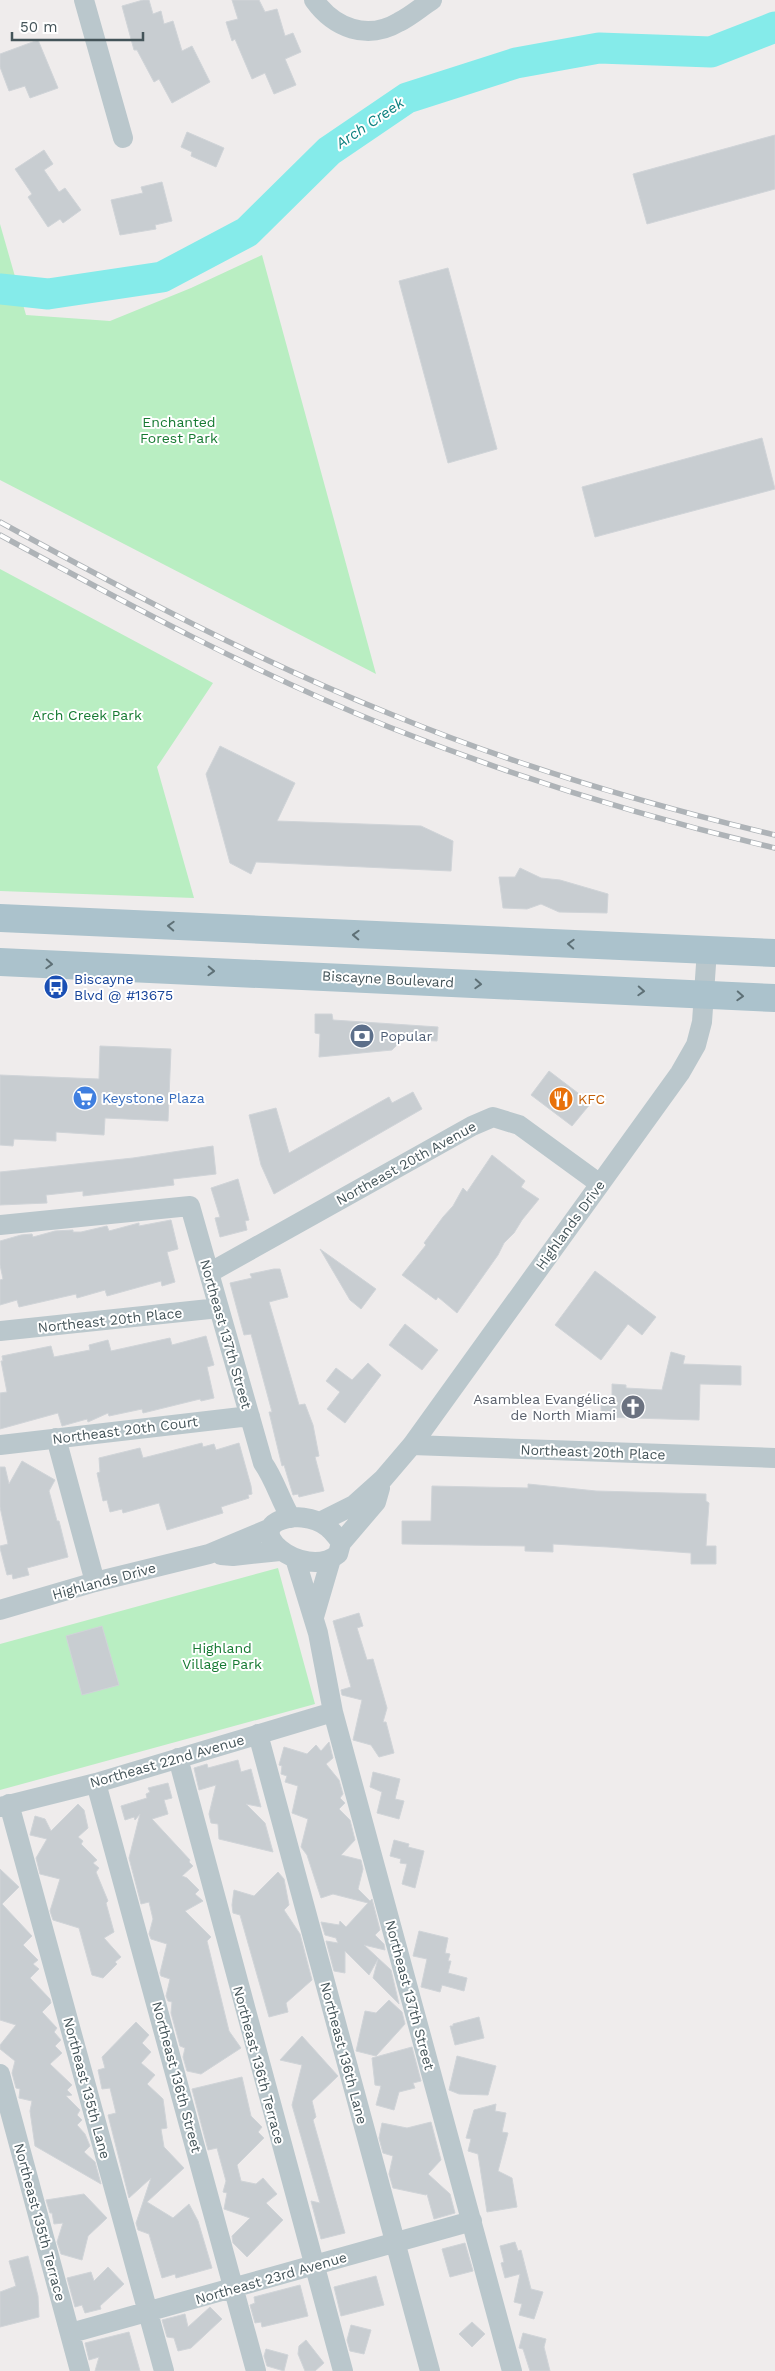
<svg xmlns="http://www.w3.org/2000/svg" width="775" height="2371" viewBox="0 0 775 2371" font-family="'Work Sans',sans-serif">
	<style>
		.green { fill: #b9eec2 }
		.lines { fill: none; stroke-linecap: round; stroke-linejoin: round }
		.river { stroke: #85ebea; stroke-width: 31 }
		.building { fill: #c8cdd1; stroke: #d0d4d8 }
		.minor { stroke: #bac7cc; stroke-width: 20 }
		.primary { stroke: #abc2cc; stroke-width: 28 }
		.rail-casing { stroke: #aeb3b7; stroke-width: 5.5 }
		.rail { stroke: #fff; stroke-width: 4; stroke-dasharray: 11; stroke-linecap: butt }
		.oneway { stroke: #5e7076 }
		.labels { text-anchor: middle; dominant-baseline: central; stroke-width: 4; stroke-linejoin: round; paint-order: stroke }
		.park-label { font-size: 14px; fill: #167a32; stroke: #fff }
		.transit-label { font-size: 14px; fill: #164399; stroke: #fff; text-anchor: start }
		.street-label { font-size: 14px; fill: #445459; stroke: #fff }
		.service-label { font-size: 14px; fill: #4e5e75; stroke: #fff; text-anchor: start }
		.shop-label { font-size: 14px; fill: #366cbe; stroke: #fff; text-anchor: start }
		.food-label { font-size: 14px; fill: #c56008; stroke: #fff; text-anchor: start }
		.worship-label { font-size: 14px; fill: #5b616d; stroke: #fff; text-anchor: end }
		.water-label { font-size: 15px; font-style: italic; fill: #0d807f; stroke: #fff }
	</style>
	<rect width="100%" height="100%" fill="#efecec"/>
	<path class="green" d="M0 224 26 315 110 321 191 288 262 255 376 674 0 480Z
		M0 569 213 683 157 767 194 898 0 891Z
		M278 1568 315 1704 0 1790V1644Z"/>
	<g class="lines">
		<path class="river" d="M0 289 48 294 162 277 247 232 329 151 407 98 516 63 599 48 711 52 775 27"/>
	</g>
	<path class="building" d="M143 0H149L153 14 161 11 164 24 173 21 182 51 192 46 210 82 172 103 159 79 154 82 137 50H134L122 6Z
		M232 0H259L265 12 277 9 285 36 293 33 301 52 285 59 296 85 274 94 265 73 252 79 235 39 232 41 226 22 238 19Z
		M38 40 58 88 30 98 25 86 9 91 0 67V54Z
		M187 132 224 148 216 167 191 156 192 152 181 147Z
		M775 135V189L647 224 633 174Z
		M44 150 53 164 44 170 59 192 65 188 81 210 63 223 60 219 48 227 28 197 32 194 15 169Z
		M162 182 172 221 155 225 156 229 120 235 111 200 143 193 141 187Z
		M448 268 497 449 448 463 399 281Z
		M762 438 775 489 595 537 582 487Z
		M220 746 295 783 277 821 421 826 453 841 451 871 256 862 251 874 230 863 206 774Z
		M520 868 541 878 560 880 608 894 607 913 559 912 541 904 527 909 503 908 499 877H515Z
		M315 1014H332L333 1020 438 1027 437 1041 403 1039 392 1050 319 1057 320 1034 315 1033Z
		M100 1046 171 1049 168 1121 105 1118 104 1135 56 1132V1141L14 1139 13 1146 0 1145V1075L99 1079Z
		M549 1071 591 1103 572 1126 531 1095Z
		M413 1092 422 1109 274 1194 261 1165 249 1115 276 1108 289 1153 389 1097 392 1103Z
		M213 1146 216 1174 173 1179 174 1185 83 1196V1191L46 1195 47 1203 0 1205V1172L133 1158Z
		M492 1155 525 1181 521 1187 539 1199 522 1220 514 1233 504 1243 498 1255 457 1313 438 1297 436 1300 402 1275 426 1245 424 1243 443 1217 453 1206 463 1188 467 1192Z
		M238 1179 249 1220 245 1221 247 1230 220 1237 215 1218 220 1217 211 1188Z
		M171 1220 178 1249 167 1252 175 1282 162 1286 161 1281 107 1296 105 1290 77 1298 76 1294 19 1307 17 1300 0 1305V1280L3 1279 0 1265V1241L21 1235 32 1234 33 1237 55 1231 73 1230V1232H81L107 1226 109 1231 139 1223V1226Z
		M320 1249 376 1289 361 1309 350 1300Z
		M274 1269H280L288 1297 269 1302 299 1405 305 1404 313 1425 319 1456 315 1457 324 1491 299 1497 298 1494 293 1495 284 1465 282 1466 269 1412H272L251 1334 244 1335 230 1283 252 1278 250 1274Z
		M595 1271 656 1317 642 1335 628 1324 601 1360 555 1325Z
		M405 1324 438 1350 422 1370 389 1345Z
		M206 1336 214 1365 207 1367 214 1398 201 1401 200 1399 143 1413 142 1409 109 1416 108 1413 88 1422 87 1419 62 1426 58 1413 0 1429V1393L7 1392 1 1361H3L2 1356 51 1346 54 1357 90 1350 89 1345 108 1340 111 1351 170 1338 172 1345Z
		M671 1352 685 1356 683 1364 741 1366V1385L700 1384 699 1420 601 1417V1398H612V1384L626 1385V1388L662 1390Z
		M368 1363 381 1375 345 1423 327 1409 340 1392 326 1381 336 1368 352 1380Z
		M202 1443 203 1447 214 1444 216 1450 239 1443 251 1486 252 1494 248 1495 249 1498 221 1507 223 1513 167 1530 159 1503 123 1513 122 1509 110 1512 107 1500 103 1501 97 1473 100 1472 99 1458 140 1448 143 1458Z
		M22 1461 55 1480 49 1491 57 1521H59L68 1557 27 1568 29 1575 13 1579 12 1574 7 1575 0 1548V1546L8 1544 0 1507V1467H5L9 1484Z
		M528 1484 596 1491 706 1494V1501L709 1503 706 1546H716V1564H691V1553L608 1547 553 1544V1552L525 1551V1546L402 1544V1521H431L432 1486 528 1488Z
		M359 1613 363 1626 357 1628 367 1660 373 1659 387 1708 383 1722H386L394 1753 379 1757 371 1745 353 1740 362 1700 342 1695 341 1690 351 1687 333 1621Z
		M102 1626 119 1685 82 1695 66 1636Z
		M329 1742 333 1758 326 1764 339 1780 343 1794 340 1798 345 1803 339 1809 350 1820 355 1840 341 1855 361 1860 363 1869 358 1889 370 1901 372 1899 380 1930 375 1935 384 1944 385 1950 364 1945 391 1970 399 2004 373 1978 378 1959 369 1975 345 1951V1973L334 1971 326 1941 338 1943 336 1938 325 1935 321 1922 339 1925 340 1921 346 1927 368 1903 333 1894 321 1898 307 1855 301 1847 308 1819 292 1813 298 1786 285 1782 287 1776 281 1774 282 1766 279 1765 284 1747 307 1754 316 1745 321 1751Z
		M238 1760 241 1772 251 1769 261 1807 246 1804 265 1823 273 1852 219 1839 218 1824 211 1823 209 1814 216 1785 199 1790 194 1768 207 1764 208 1768Z
		M373 1772 400 1779 395 1799 404 1801 399 1819 377 1813 382 1792 370 1787Z
		M168 1783 172 1798 164 1800 168 1814 152 1819 190 1860 189 1862 193 1866 182 1876 187 1878 199 1890 195 1894 203 1901 185 1911 211 1937 207 1941 229 2031 241 2048 201 2074 187 2071 183 2057 185 2048 180 2046 171 2013 172 2002 168 2001 166 1996 170 1979 161 1976 160 1973 167 1944 151 1939 149 1934 153 1919 149 1902 141 1904 129 1858 140 1814 135 1820 134 1817 125 1820 121 1806 147 1798 146 1794 150 1792 148 1788Z
		M78 1804 84 1810 88 1828 78 1837 83 1841 81 1844 97 1860 93 1863 99 1868 96 1872 108 1901 106 1903 114 1932 104 1938 121 1957 115 1962 117 1964 103 1978 92 1975 79 1928 53 1920 50 1911 60 1879 40 1874 36 1858 47 1839 30 1835 35 1816 45 1819 51 1831Z
		M394 1840 409 1844 408 1847 424 1851 415 1888 402 1884 407 1864 400 1863 401 1859 390 1856Z
		M0 1869 19 1887 2 1904 32 1936 23 1945 38 1960 33 1964 39 1969 30 1978 50 1999 51 2003 42 2012 57 2028 54 2032 61 2040 55 2046 62 2053 50 2064 72 2085 67 2090 72 2095 66 2096 80 2110 77 2115 82 2120 77 2125 85 2134 90 2146 84 2152 95 2162 101 2184 35 2146 30 2111 32 2101 19 2098 20 2089 16 2088 12 2073 15 2061 0 2049V2045L16 2025 0 2020Z
		M278 1872 284 1879 289 1905 284 1910 300 1934 312 1980 286 2003 288 2012 269 2017 240 1915 233 1913 232 1905 234 1890 254 1896Z
		M419 1931 448 1938 445 1953 450 1954 448 1961H451L448 1973 467 1978 464 1991 442 1985 440 1992 421 1987 427 1959 413 1956Z
		M389 2000 402 2012 405 2024 376 2056 356 2051 365 2011 376 2013Z
		M479 2017 484 2038 455 2045 450 2026H453V2024Z
		M136 2022 149 2035 142 2043 151 2052 141 2063 155 2075 147 2084 163 2099 167 2128 161 2129 164 2147 184 2168 147 2202 173 2218 189 2204 198 2221 212 2268 176 2278 175 2274 162 2278 149 2234 138 2230 136 2223 151 2178 129 2198 108 2115 116 2113 110 2088 102 2089 98 2070 105 2068 102 2057Z
		M302 2036 338 2076 312 2101 316 2117 313 2120 345 2233 321 2239 311 2201 320 2203 292 2105 302 2065 280 2060Z
		M412 2047 421 2081 413 2083 415 2088 399 2092 394 2110 376 2105 381 2086 375 2085 372 2058Z
		M457 2056 496 2066 488 2095 459 2094 449 2090Z
		M242 2077 251 2116 262 2127 258 2132 264 2138 237 2165 241 2181 256 2184 263 2178 277 2194 266 2203 283 2220 247 2257 233 2243 232 2236 250 2218 224 2209 227 2193 223 2192 226 2181 217 2148 208 2150 192 2089Z
		M496 2104 495 2111 506 2113 502 2132 508 2133 498 2171 512 2178 517 2207 487 2212 478 2154 468 2151 471 2139 466 2138 474 2110Z
		M431 2122 441 2160 428 2174 450 2194 455 2213 434 2219 427 2194 426 2195 393 2188 389 2174 393 2156 383 2153 379 2138 382 2123 407 2128Z
		M84 2194 107 2218 88 2236 82 2260 61 2254 57 2242 63 2223 54 2224 52 2213H50L46 2200Z
		M515 2242 518 2251 521 2250 531 2289 543 2292 534 2319 519 2315 522 2304 514 2302 520 2274 505 2278 501 2263 504 2262 500 2246Z
		M465 2243 473 2271 450 2277 442 2249Z
		M28 2256 38 2296 39 2317 0 2327V2292L16 2286 9 2261Z
		M108 2267 124 2284 100 2306 101 2309 85 2313 82 2305 75 2307 67 2278 91 2272 94 2281Z
		M376 2276 384 2305 341 2316 334 2287Z
		M300 2285 308 2316 262 2327 261 2322 255 2323 250 2305 255 2303 254 2297Z
		M210 2307 222 2319 191 2348 178 2351 174 2338 167 2337 162 2320 185 2314 188 2327Z
		M472 2322 485 2334 472 2347 459 2334Z
		M351 2325 371 2330 364 2354 350 2351 347 2340Z
		M129 2332 140 2371H95L99 2357 89 2360 85 2343Z
		M523 2333 546 2339 544 2347 550 2371H530L523 2349 519 2348Z
		M306 2340 324 2363 315 2371H305L298 2354 299 2346Z
		M266 2349 288 2355 284 2371 267 2366 264 2356Z"/>
	<g class="lines">
		<path class="minor" d="M84 0 123 138
			M314 0C334 28 367 41 399 22 411 16 421 7 432 0
			M0 1225 190 1206 263 1463C275 1480 280 1500 291 1518
			M209 1273 472 1126 493 1117 519 1125 600 1184
			M0 1331 219 1308
			M56 1438 95 1582
			M0 1445 250 1416
			M412 1445 775 1458
			M295 1517C317 1518 329 1524 341 1543L338 1554C304 1583 231 1524 295 1517Z
			M320 1522 354 1505 383 1479 412 1445 680 1073 696 1045 702 1022 707 950
			M341 1543 376 1502 380 1488
			M221 1555 233 1556 280 1551
			M295 1558 318 1633 333 1712 512 2371
			M0 1610 95 1582 209 1554 271 1528
			M314 1617 331 1559
			M258 1734 430 2371
			M178 1758 343 2371
			M96 1783 256 2371
			M9 1804 164 2371
			M0 1807 96 1783 333 1712
			M0 2074 80 2371
			M71 2333 472 2221"/>
		<path class="primary" d="M0 918 775 953
			M0 962 775 998"/>
		<defs>
			<path id="rail" d="M0 522C128 592 258 661 393 715 517 766 645 804 775 835
				M0 535C127 604 255 673 389 727 515 777 643 817 775 848"/>
		</defs>
		<use href="#rail" class="rail-casing"/>
		<use href="#rail" class="rail"/>
	</g>
	<defs><path id="oneway-chevron" d="M-2-3.5L2.5 0L-2 3.5" fill="none" stroke-width="1.6" stroke-linecap="round" stroke-linejoin="round" transform="scale(1.25)"/></defs>
	<g class="oneway">
		<use href="#oneway-chevron" transform="translate(171 926) rotate(-177)"/>
		<use href="#oneway-chevron" transform="translate(356 935) rotate(-178)"/>
		<use href="#oneway-chevron" transform="translate(571 944) rotate(-177)"/>
		<use href="#oneway-chevron" transform="translate(49 964) rotate(3)"/>
		<use href="#oneway-chevron" transform="translate(211 971) rotate(2)"/>
		<use href="#oneway-chevron" transform="translate(478 984) rotate(3)"/>
		<use href="#oneway-chevron" transform="translate(641 991) rotate(3)"/>
		<use href="#oneway-chevron" transform="translate(740 996) rotate(3)"/>
	</g>
	<defs>
		<symbol id="bus-disc" viewBox="-11 -11 22 22"><circle r="9.5" fill="#1a4fb4" stroke="#fff"/><path d="M-5-6H5V4H4V6H2V4H-2V6H-4V4H-5ZM-3.5-4V0h7V-4ZM-3.5 1.2v1.5H-2V1.2ZM2 1.2v1.5H3.5V1.2Z" fill="#fff"/></symbol>
		<symbol id="bank-disc" viewBox="-11 -11 22 22"><circle r="9.5" fill="#5c6f8a" stroke="#fff"/><path d="M-6-4H6V4H-6ZM0-2.3a2.3 2.3 0 1 0 0 4.6a2.3 2.3 0 1 0 0-4.6Z" fill="#fff"/></symbol>
		<symbol id="supermarket-disc" viewBox="-11 -11 22 22"><circle r="9.5" fill="#3f7fe0" stroke="#fff"/><path d="M-6-5.5h2.5l.6 2H6L4.5 2H-2.5L-4.4-4H-6ZM-1.5 3.2a1.3 1.3 0 1 0 .1 0ZM3 3.2a1.3 1.3 0 1 0 .1 0Z" fill="#fff"/></symbol>
		<symbol id="restaurant-disc" viewBox="-11 -11 22 22"><circle r="9.5" fill="#e8710a" stroke="#fff"/><path d="M-5-6h1v4h1v-4h1v4h1v-4h1v5L-1.5 .5V6h-2V.5L-5-1ZM5-6V6H3V1.5H1.5Q1.5-4 5-6Z" fill="#fff"/></symbol>
		<symbol id="church-disc" viewBox="-11 -11 22 22"><circle r="9.5" fill="#6b7280" stroke="#fff"/><path d="M-1.2-6h2.4v3.5h3.3v2.4h-3.3V6h-2.4V-.1h-3.3v-2.4h3.3Z" fill="#fff"/></symbol>
	</defs>
	<g fill-rule="evenodd">
		<use href="#bus-disc" x="42" y="973" width="28" height="28"/>
		<use href="#bank-disc" x="348" y="1022" width="28" height="28"/>
		<use href="#supermarket-disc" x="71" y="1084" width="28" height="28"/>
		<use href="#restaurant-disc" x="547" y="1085" width="28" height="28"/>
		<use href="#church-disc" x="619" y="1393" width="28" height="28"/>
	</g>
	<g class="labels">
		<g class="park-label">
			<text x="179" y="422">Enchanted<tspan x="179" dy="16">Forest Park</tspan></text>
			<text x="87" y="715">Arch Creek Park</text>
			<text x="222" y="1648">Highland<tspan x="222" dy="16">Village Park</tspan></text>
		</g>
		<g class="transit-label">
			<text x="74" y="979">Biscayne<tspan x="74" dy="16">Blvd @ #13675</tspan></text>
		</g>
		<g class="street-label">
			<text transform="translate(388 979) rotate(3)">Biscayne Boulevard</text>
			<text transform="translate(406 1163) rotate(-29)">Northeast 20th Avenue</text>
			<text transform="translate(570 1225) rotate(-54)">Highlands Drive</text>
			<text transform="translate(110 1320) rotate(-6)">Northeast 20th Place</text>
			<text transform="translate(226 1334) rotate(74)">Northeast 137th Street</text>
			<text transform="translate(125 1430) rotate(-7)">Northeast 20th Court</text>
			<text transform="translate(593 1452) rotate(2)">Northeast 20th Place</text>
			<text transform="translate(104 1581) rotate(-15)">Highlands Drive</text>
			<text transform="translate(167 1761) rotate(-16)">Northeast 22nd Avenue</text>
			<text transform="translate(410 1995) rotate(75)">Northeast 137th Street</text>
			<text transform="translate(344 2053) rotate(75)">Northeast 136th Lane</text>
			<text transform="translate(259 2065) rotate(75)">Northeast 136th Terrace</text>
			<text transform="translate(177 2077) rotate(75)">Northeast 136th Street</text>
			<text transform="translate(87 2088) rotate(75)">Northeast 135th Lane</text>
			<text transform="translate(40 2222) rotate(75)">Northeast 135th Terrace</text>
			<text transform="translate(271 2278) rotate(-16)">Northeast 23rd Avenue</text>
		</g>
		<g class="service-label">
			<text x="380" y="1036">Popular</text>
		</g>
		<g class="shop-label">
			<text x="102" y="1098">Keystone Plaza</text>
		</g>
		<g class="food-label">
			<text x="578" y="1099">KFC</text>
		</g>
		<g class="worship-label">
			<text x="616" y="1399">Asamblea Evangélica<tspan x="616" dy="16">de North Miami</tspan></text>
		</g>
		<g class="water-label">
			<text transform="translate(370 123) rotate(-34)">Arch Creek</text>
		</g>
	</g>
	<path d="M12 32v8h131v-8" fill="none" stroke="#445459" stroke-width="2.5"/>
	<text x="20" y="32" font-size="15" fill="#445459" stroke="#ffffff" stroke-width="4" paint-order="stroke">50 m</text>
</svg>
